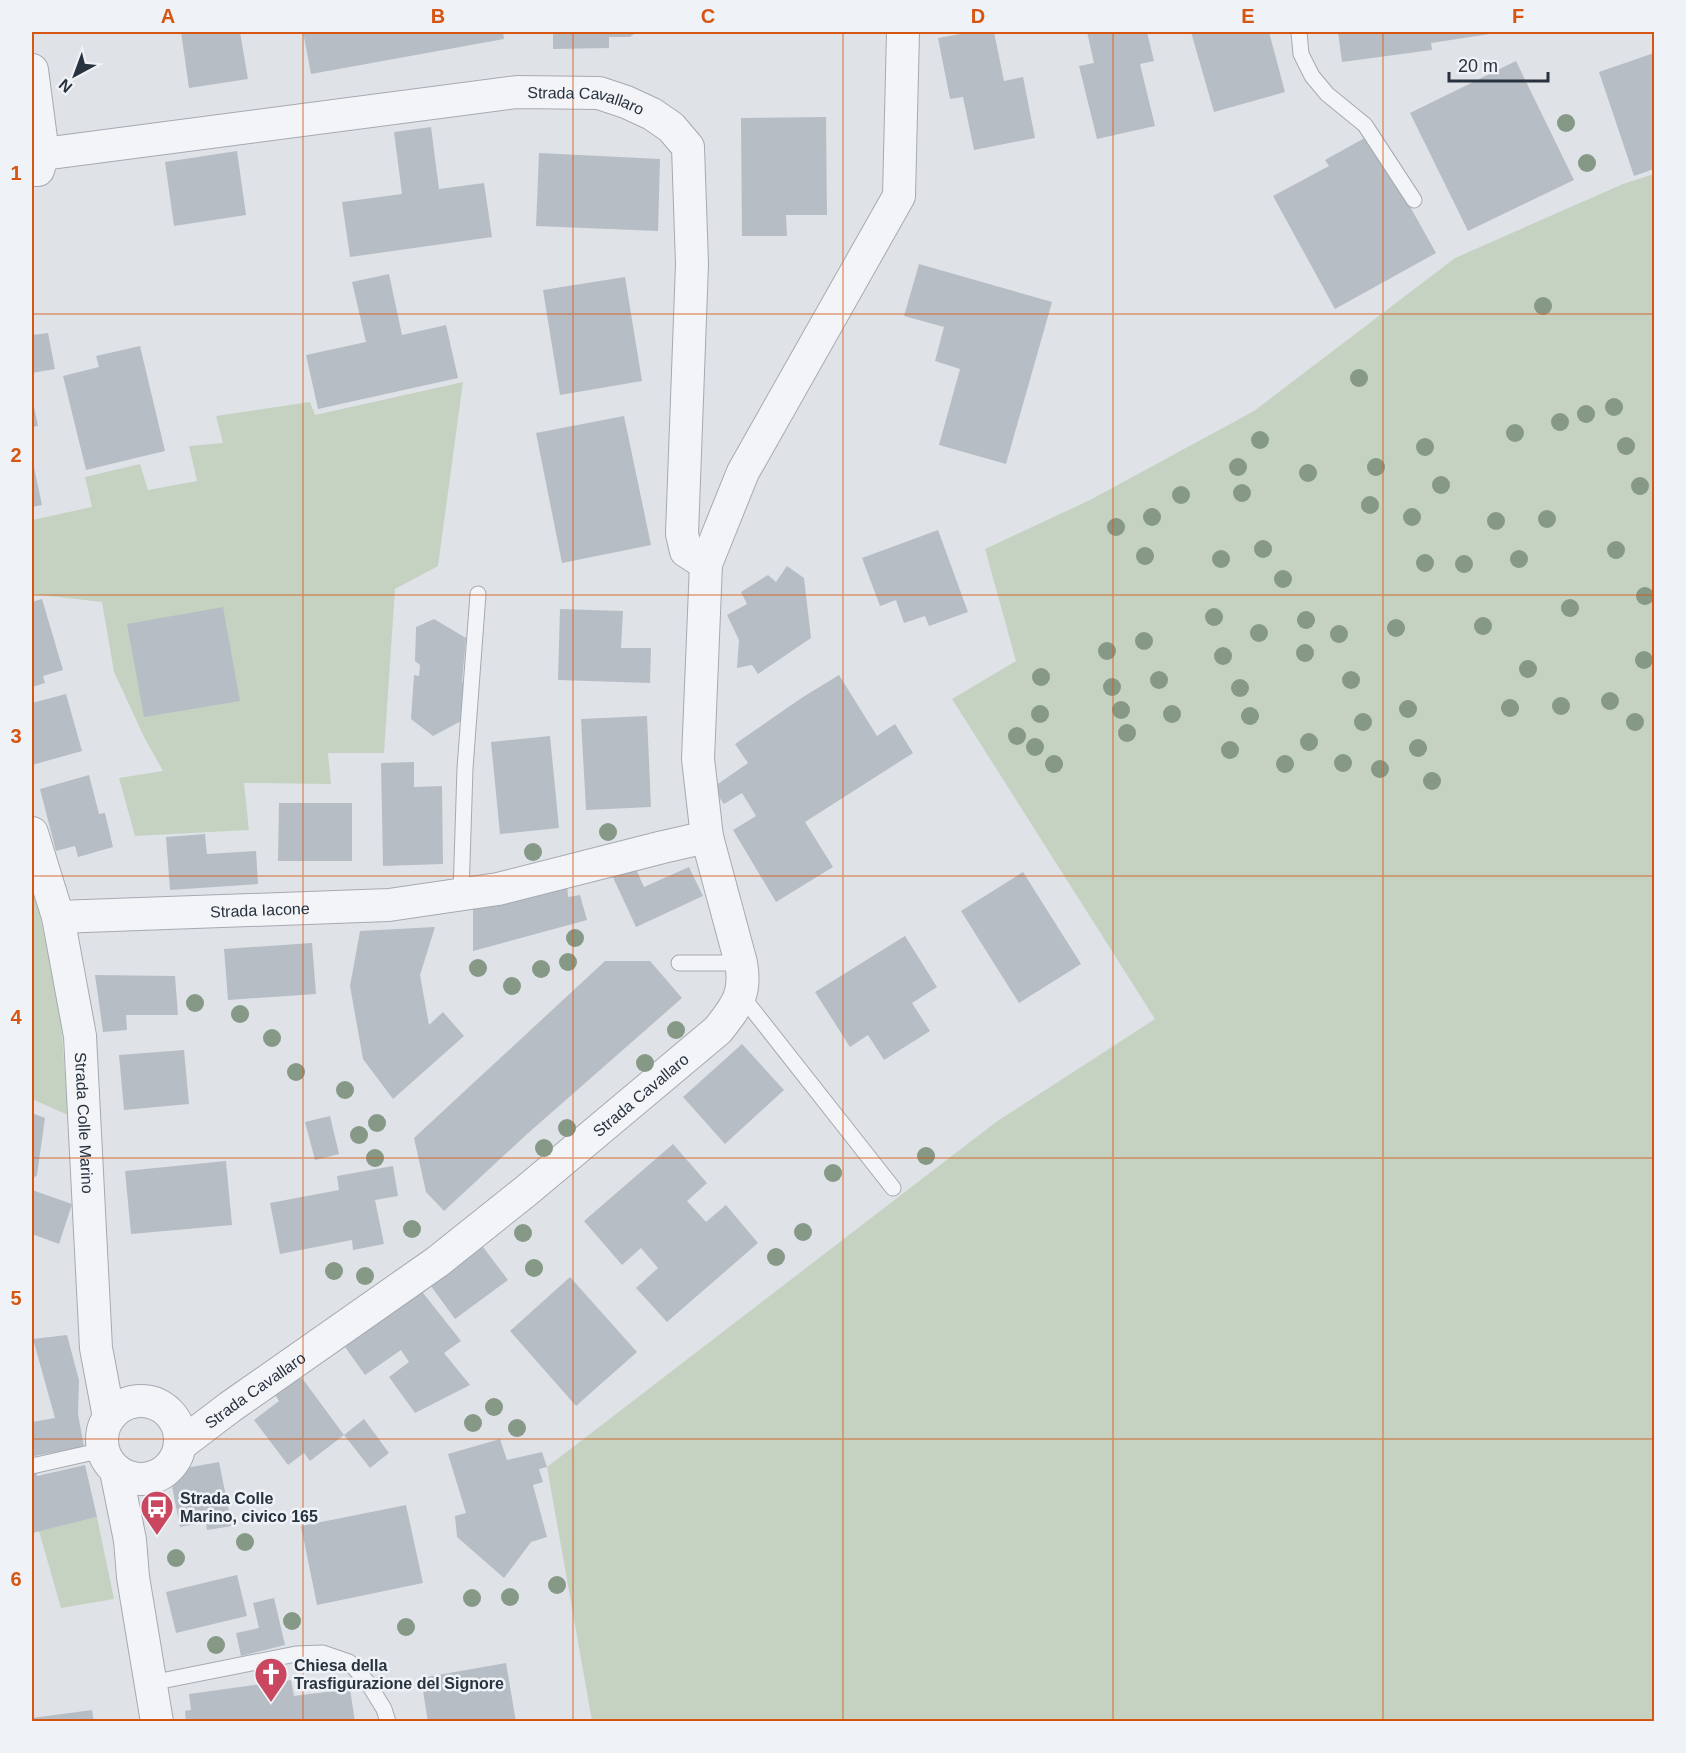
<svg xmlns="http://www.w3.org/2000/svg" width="1686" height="1753" viewBox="0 0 1686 1753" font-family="Helvetica,sans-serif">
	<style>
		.green { fill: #c6d2c1 }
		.building { fill: #b7bdc5 }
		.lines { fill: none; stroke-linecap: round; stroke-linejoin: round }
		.lane-casing { stroke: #a5aab2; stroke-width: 17 }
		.street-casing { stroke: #a5aab2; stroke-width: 34 }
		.lane { stroke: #f2f4f7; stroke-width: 15 }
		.street { stroke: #f2f4f7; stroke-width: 32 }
		.tree { fill: #869886 }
		.grid { fill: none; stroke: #d55511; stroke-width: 1.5; stroke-opacity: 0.55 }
		.labels { text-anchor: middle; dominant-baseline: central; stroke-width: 5; stroke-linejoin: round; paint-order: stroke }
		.street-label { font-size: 16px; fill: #29323f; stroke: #eff2f6 }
		.poi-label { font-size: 16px; font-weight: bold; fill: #29323f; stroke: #eff2f6; text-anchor: start }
		.neatline { fill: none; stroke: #d55511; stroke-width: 2 }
		.grid-label { font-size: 20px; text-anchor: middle; font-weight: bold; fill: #d55511 }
	</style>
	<rect width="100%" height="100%" fill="#dfe3e8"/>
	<path class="green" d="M1654 174V1721H592L547 1467 996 1122 1155 1019 952 699 1016 661 985 549 1090 500 1254 411 1455 258 1623 184Z
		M463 382 438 566 395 589 384 753H328L331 784 244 783 249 830 135 836 119 778 163 771 144 737 114 672 102 602 32 594V520L92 507 85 477 140 464 148 490 197 481 189 446 223 443 216 416 310 402 315 415Z
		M32 884 36 898 60 1007 68 1115 32 1099Z
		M97 1517 114 1599 61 1608 39 1531Z"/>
	<path class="building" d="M181 32H240L248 79 189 88Z
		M303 32H503L504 39 311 74Z
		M553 32H637L630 37H609V48L553 49Z
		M972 32H994L1004 81 1023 77 1035 138 974 150 963 97 950 99 938 38Z
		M1087 32H1147L1154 61 1140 64 1155 126 1097 139 1079 66 1094 63Z
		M1191 32H1269L1285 92 1214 112Z
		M1338 32H1490V34L1431 43 1432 50 1342 62Z
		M1654 53V169L1634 176 1599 72Z
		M1516 61 1574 180 1468 231 1410 113Z
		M826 117 827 215H786L787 236H742L741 118Z
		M431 127 439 189 484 183 492 237 350 257 342 202 402 194 394 132Z
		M1370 135 1436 253 1335 309 1273 196 1329 166 1325 160Z
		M237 151 246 215 174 226 165 162Z
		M539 153 660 159 658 231 536 226Z
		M919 264 1052 302 1006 464 939 445 960 369 935 361 944 327 904 316Z
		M389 274 402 335 446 325 458 378 318 409 306 355 366 342 352 282Z
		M625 277 642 381 560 395 543 290Z
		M48 333 55 369 32 373V335Z
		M140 346 165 451 86 470 63 376 99 367 96 356Z
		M32 397 38 426 32 427Z
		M624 416 651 545 562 563 536 433Z
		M32 458 42 505 32 507Z
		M938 530 968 612 929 626 925 616 904 623 896 600 880 606 862 558Z
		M787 566 804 578 811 638 758 674 752 665 737 668 739 640 727 615 747 604 741 592 768 575 776 582Z
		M42 599 63 670 43 676 45 683 32 687V602Z
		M223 607 240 701 144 717 127 624Z
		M560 609 623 611 621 648H651L650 683 558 680Z
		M434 619 466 638 462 682 468 683 465 719 433 736 411 719 414 675 419 676 420 665 415 661 416 627Z
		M839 675 877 736 895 724 913 753 805 822 833 867 776 902 733 830 756 816 742 793 724 804 712 788 748 763 735 744 803 697Z
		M66 694 82 751 32 765V703Z
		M647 716 651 807 586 810 581 719Z
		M550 736 559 828 500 834 491 742Z
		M414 762V787L442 786 443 864 383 866 381 763Z
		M89 775 99 814 105 813 113 847 78 857 75 846 56 851 40 789Z
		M279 803H352V861H278Z
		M205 834 207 854 256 851 258 884 170 890 166 837Z
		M633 863 644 887 689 867 703 896 636 927 611 873Z
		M1023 872 1081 964 1019 1003 961 911Z
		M567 882 568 897 580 895 587 920 473 951V904Z
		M435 927 420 975 429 1025 443 1012 464 1036 393 1099 363 1059 350 986 360 931Z
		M905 936 937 987 912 1003 930 1031 884 1060 868 1035 850 1047 815 992Z
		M312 943 316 994 228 1000 224 949Z
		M605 961H650L682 998 526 1135 444 1211 426 1192 414 1138Z
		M95 975 175 976 178 1015H126L127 1030 103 1032Z
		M742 1044 784 1090 725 1144 683 1097Z
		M184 1050 189 1104 124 1110 119 1055Z
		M32 1113 45 1118 37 1175 32 1180Z
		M330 1116 339 1154 315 1160 305 1122Z
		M673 1144 707 1183 687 1201 706 1222 726 1205 758 1243 667 1322 636 1288 658 1268 641 1248 622 1265 584 1221Z
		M226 1161 232 1225 131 1234 125 1171Z
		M393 1166 398 1196 375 1200 384 1244 353 1250 352 1240 280 1254 270 1203 339 1190 337 1176Z
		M32 1190 72 1204 59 1244 32 1234Z
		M480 1243 508 1280 455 1319 428 1282Z
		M570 1277 637 1352 576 1406 510 1331Z
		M420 1289 461 1341 444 1353 470 1385 415 1413 389 1377 409 1362 401 1350 365 1375 338 1337Z
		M67 1335 79 1380 78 1414 84 1447 34 1456 32 1444V1422L55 1418 33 1339Z
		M299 1374 344 1435 310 1461 304 1453 288 1465 254 1420 279 1401 274 1393Z
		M364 1419 389 1453 370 1468 344 1435Z
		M500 1439 507 1460 542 1452 547 1467 539 1469 543 1482 533 1485 547 1537 531 1542 504 1578 457 1537 455 1516 466 1513 448 1454Z
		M219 1462 232 1526 207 1530 206 1522 180 1527 169 1471Z
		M85 1465 97 1517 32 1533V1471L36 1470 37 1476Z
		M406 1505 423 1583 317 1605 301 1526Z
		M237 1575 247 1616 176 1633 166 1592Z
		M274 1598 285 1645 241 1656 236 1633 259 1628 253 1603Z
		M506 1663 516 1722H428L421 1678Z
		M291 1680 294 1696 350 1689 355 1722H186L185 1711 191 1710 189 1694Z
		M92 1710 94 1722H32V1718Z"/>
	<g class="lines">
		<defs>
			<path id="lane" d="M1299 32 1301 54 1312 76 1327 94 1365 125 1414 200
				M461 894 465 768 478 594
				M679 963H741
				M741 995 893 1188
				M32 1466 103 1450
				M151 1683 296 1654 323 1653 349 1662 368 1683 384 1709 388 1722"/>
			<g id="street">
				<path d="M32 70 43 154 38 170H35"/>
				<path id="s1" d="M43 154 517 92 599 93 626 102 652 114 671 127 688 147 692 264 682 534 686 551 706 564"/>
				<path id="s2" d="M32 833 58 917 80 1036 96 1348 109 1417"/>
				<path id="s3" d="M58 917 389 905 498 889 663 847 707 837"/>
				<circle cx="141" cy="1440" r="39"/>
				<path id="s4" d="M180 1445 230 1407 437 1262 526 1191 718 1030C736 1007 747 994 741 963L707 837 698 759 706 564 743 472 899 196 903 32"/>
				<path d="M116 1471 130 1540 133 1577 157 1722"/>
			</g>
		</defs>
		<use href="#lane" class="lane-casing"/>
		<use href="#street" class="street-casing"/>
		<use href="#lane" class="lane"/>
		<use href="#street" class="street"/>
	</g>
	<g class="tree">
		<circle cx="1566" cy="123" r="9"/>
		<circle cx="1587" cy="163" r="9"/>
		<circle cx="1543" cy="306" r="9"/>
		<circle cx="1359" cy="378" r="9"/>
		<circle cx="1614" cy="407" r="9"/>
		<circle cx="1586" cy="414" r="9"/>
		<circle cx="1560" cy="422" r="9"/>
		<circle cx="1515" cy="433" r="9"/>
		<circle cx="1260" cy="440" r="9"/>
		<circle cx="1626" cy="446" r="9"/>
		<circle cx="1425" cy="447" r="9"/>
		<circle cx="1238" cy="467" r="9"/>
		<circle cx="1376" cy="467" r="9"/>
		<circle cx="1308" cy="473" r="9"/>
		<circle cx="1441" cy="485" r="9"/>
		<circle cx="1640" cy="486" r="9"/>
		<circle cx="1242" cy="493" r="9"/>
		<circle cx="1181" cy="495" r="9"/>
		<circle cx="1370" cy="505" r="9"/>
		<circle cx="1152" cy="517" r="9"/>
		<circle cx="1412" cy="517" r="9"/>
		<circle cx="1547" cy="519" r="9"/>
		<circle cx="1496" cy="521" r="9"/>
		<circle cx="1116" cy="527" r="9"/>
		<circle cx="1263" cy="549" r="9"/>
		<circle cx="1616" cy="550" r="9"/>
		<circle cx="1145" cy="556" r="9"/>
		<circle cx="1221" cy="559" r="9"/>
		<circle cx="1519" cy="559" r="9"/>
		<circle cx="1425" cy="563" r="9"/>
		<circle cx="1464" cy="564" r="9"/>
		<circle cx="1283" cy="579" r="9"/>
		<circle cx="1645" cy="596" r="9"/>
		<circle cx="1570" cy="608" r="9"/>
		<circle cx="1214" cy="617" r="9"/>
		<circle cx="1306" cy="620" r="9"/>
		<circle cx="1483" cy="626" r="9"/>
		<circle cx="1396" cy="628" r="9"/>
		<circle cx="1259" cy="633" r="9"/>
		<circle cx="1339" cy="634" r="9"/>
		<circle cx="1144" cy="641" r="9"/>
		<circle cx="1107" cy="651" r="9"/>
		<circle cx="1305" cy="653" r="9"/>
		<circle cx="1223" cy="656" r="9"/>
		<circle cx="1644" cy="660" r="9"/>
		<circle cx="1528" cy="669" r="9"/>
		<circle cx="1041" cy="677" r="9"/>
		<circle cx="1159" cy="680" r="9"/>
		<circle cx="1351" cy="680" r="9"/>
		<circle cx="1112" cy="687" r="9"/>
		<circle cx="1240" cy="688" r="9"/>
		<circle cx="1610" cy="701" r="9"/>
		<circle cx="1561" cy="706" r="9"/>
		<circle cx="1510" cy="708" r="9"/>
		<circle cx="1408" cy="709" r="9"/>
		<circle cx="1121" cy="710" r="9"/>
		<circle cx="1040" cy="714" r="9"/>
		<circle cx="1172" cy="714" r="9"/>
		<circle cx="1250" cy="716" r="9"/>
		<circle cx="1363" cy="722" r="9"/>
		<circle cx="1635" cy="722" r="9"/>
		<circle cx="1127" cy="733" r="9"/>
		<circle cx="1017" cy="736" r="9"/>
		<circle cx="1309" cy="742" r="9"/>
		<circle cx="1035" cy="747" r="9"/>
		<circle cx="1418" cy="748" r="9"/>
		<circle cx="1230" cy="750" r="9"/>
		<circle cx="1343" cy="763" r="9"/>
		<circle cx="1054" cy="764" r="9"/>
		<circle cx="1285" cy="764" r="9"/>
		<circle cx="1380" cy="769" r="9"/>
		<circle cx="1432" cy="781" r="9"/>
		<circle cx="608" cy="832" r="9"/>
		<circle cx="533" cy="852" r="9"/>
		<circle cx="575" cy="938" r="9"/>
		<circle cx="568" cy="962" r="9"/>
		<circle cx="478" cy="968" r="9"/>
		<circle cx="541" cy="969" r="9"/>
		<circle cx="512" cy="986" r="9"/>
		<circle cx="195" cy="1003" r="9"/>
		<circle cx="240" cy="1014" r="9"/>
		<circle cx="676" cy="1030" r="9"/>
		<circle cx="272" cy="1038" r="9"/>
		<circle cx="645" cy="1063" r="9"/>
		<circle cx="296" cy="1072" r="9"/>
		<circle cx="345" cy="1090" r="9"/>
		<circle cx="377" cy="1123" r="9"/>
		<circle cx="567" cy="1128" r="9"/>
		<circle cx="359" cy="1135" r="9"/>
		<circle cx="544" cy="1148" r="9"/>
		<circle cx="926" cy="1156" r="9"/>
		<circle cx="375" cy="1158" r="9"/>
		<circle cx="833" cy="1173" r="9"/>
		<circle cx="412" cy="1229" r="9"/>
		<circle cx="803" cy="1232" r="9"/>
		<circle cx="523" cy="1233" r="9"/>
		<circle cx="776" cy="1257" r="9"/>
		<circle cx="534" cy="1268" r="9"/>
		<circle cx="334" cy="1271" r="9"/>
		<circle cx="365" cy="1276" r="9"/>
		<circle cx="494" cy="1407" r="9"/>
		<circle cx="473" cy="1423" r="9"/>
		<circle cx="517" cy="1428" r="9"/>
		<circle cx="245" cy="1542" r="9"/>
		<circle cx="176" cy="1558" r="9"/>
		<circle cx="557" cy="1585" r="9"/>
		<circle cx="510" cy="1597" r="9"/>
		<circle cx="472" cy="1598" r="9"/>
		<circle cx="292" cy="1621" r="9"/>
		<circle cx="406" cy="1627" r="9"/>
		<circle cx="216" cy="1645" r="9"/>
	</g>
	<path class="grid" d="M303 32V1722M573 32V1722M843 32V1722M1113 32V1722M1383 32V1722M32 314H1654M32 595H1654M32 876H1654M32 1158H1654M32 1439H1654"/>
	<defs>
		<symbol id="bus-pin" viewBox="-11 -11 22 30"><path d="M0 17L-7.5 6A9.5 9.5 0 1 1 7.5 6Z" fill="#ca4760" stroke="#eff2f6"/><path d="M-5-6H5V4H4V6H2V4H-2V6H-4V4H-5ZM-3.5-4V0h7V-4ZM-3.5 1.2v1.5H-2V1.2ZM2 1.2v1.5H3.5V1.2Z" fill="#fff"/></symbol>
		<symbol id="church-pin" viewBox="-11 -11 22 30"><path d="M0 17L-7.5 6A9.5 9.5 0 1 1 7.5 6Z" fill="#ca4760" stroke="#eff2f6"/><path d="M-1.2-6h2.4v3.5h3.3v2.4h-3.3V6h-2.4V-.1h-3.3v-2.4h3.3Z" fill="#fff"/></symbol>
	</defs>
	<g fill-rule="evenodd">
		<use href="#bus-pin" x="138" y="1488" width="38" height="52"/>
		<use href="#church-pin" x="252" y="1655" width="38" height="52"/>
	</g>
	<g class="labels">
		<g class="street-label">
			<text stroke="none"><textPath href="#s1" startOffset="548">Strada Cavallaro</textPath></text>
			<text stroke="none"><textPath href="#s3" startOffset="202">Strada Iacone</textPath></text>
			<text stroke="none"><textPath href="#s4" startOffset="579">Strada Cavallaro</textPath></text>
			<text stroke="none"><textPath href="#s2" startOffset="296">Strada Colle Marino</textPath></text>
			<text stroke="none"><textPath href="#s4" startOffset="93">Strada Cavallaro</textPath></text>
		</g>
		<g class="poi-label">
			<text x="180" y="1498">Strada Colle<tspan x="180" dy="18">Marino, civico 165</tspan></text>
			<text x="294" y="1665">Chiesa della<tspan x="294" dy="18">Trasfigurazione del Signore</tspan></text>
		</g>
	</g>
	<rect width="1686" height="1753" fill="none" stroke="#eff2f6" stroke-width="66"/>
	<g transform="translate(75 75) rotate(221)" stroke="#eff2f6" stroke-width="4.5" paint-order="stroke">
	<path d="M0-4.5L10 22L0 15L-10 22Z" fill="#29323f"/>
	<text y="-9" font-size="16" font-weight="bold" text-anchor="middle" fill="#29323f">N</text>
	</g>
	<path d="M1449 72v9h99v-9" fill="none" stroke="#29323f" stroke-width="3"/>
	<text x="1458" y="72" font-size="18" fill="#29323f" stroke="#eff2f6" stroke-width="4.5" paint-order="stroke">20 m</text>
	<rect x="33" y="33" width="1620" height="1687" class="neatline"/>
	<g class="grid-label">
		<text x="168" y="23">A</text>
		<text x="438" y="23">B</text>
		<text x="708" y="23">C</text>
		<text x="978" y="23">D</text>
		<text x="1248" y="23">E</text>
		<text x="1518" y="23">F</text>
		<text x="16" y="180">1</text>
		<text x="16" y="462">2</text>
		<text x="16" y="743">3</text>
		<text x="16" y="1024">4</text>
		<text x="16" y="1305">5</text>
		<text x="16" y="1586">6</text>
	</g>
</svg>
